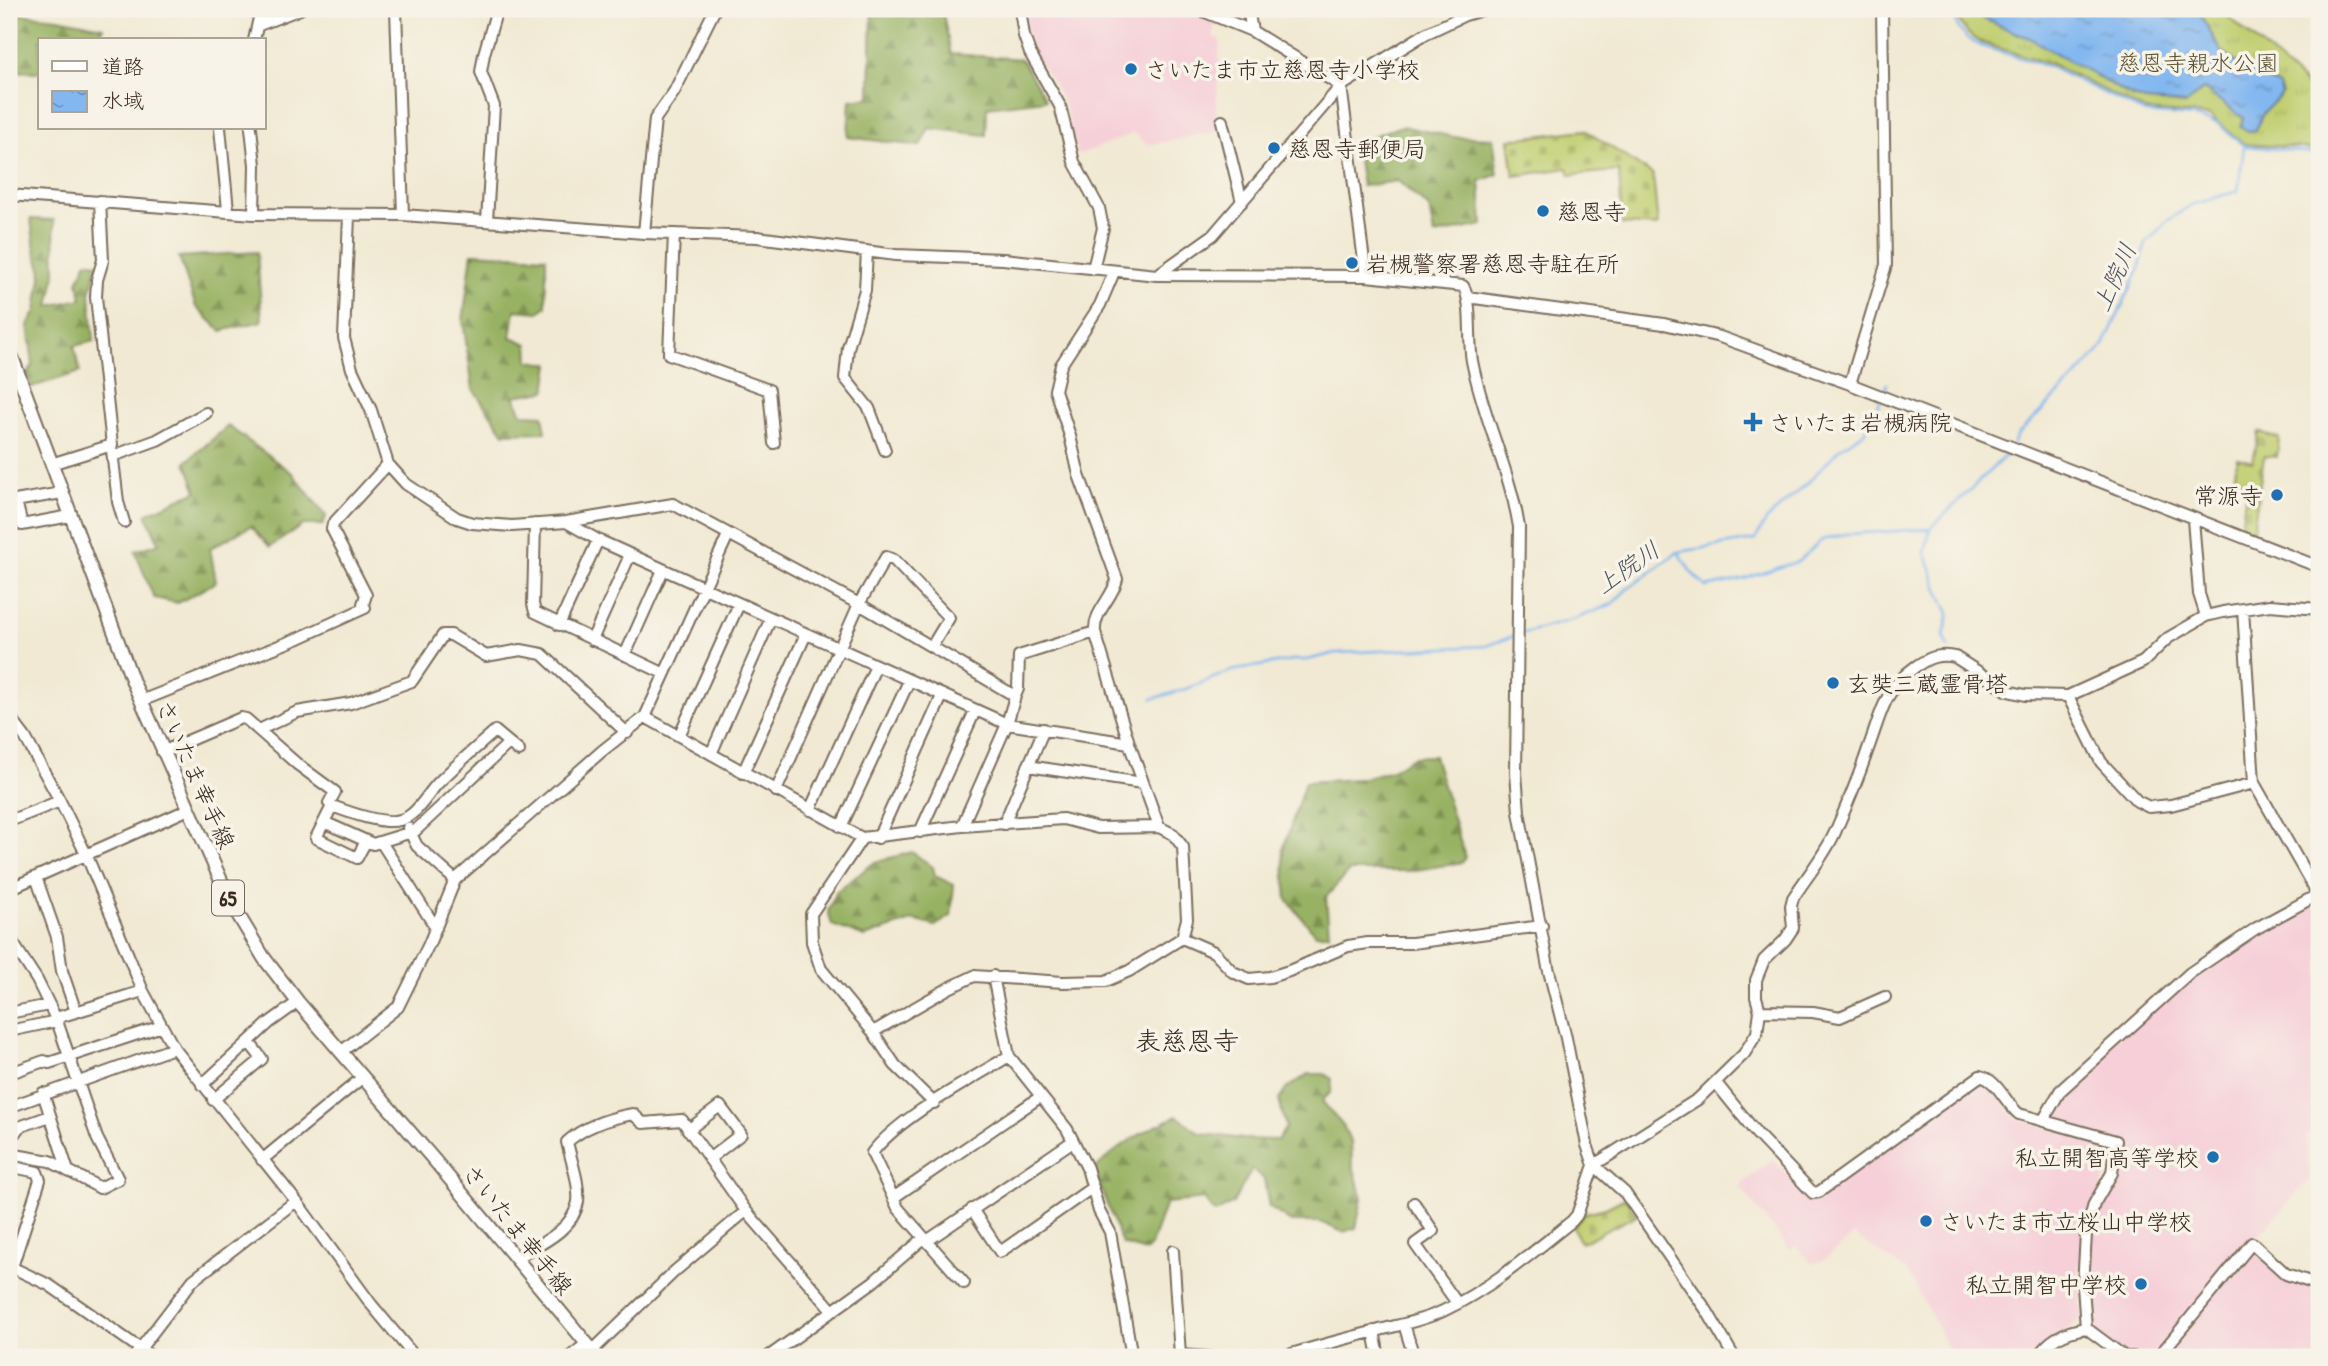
<svg xmlns="http://www.w3.org/2000/svg" width="2328" height="1366" viewBox="0 0 2328 1366" font-family="'Patrick Hand','Klee One',sans-serif">
	<style>
		.built { fill: #f6cfd8 }
		.grass { fill: url(#grass-tufts); stroke: #7e7c48; stroke-width: 2 }
		.forest { fill: url(#forest-firs); stroke: #6a6e40; stroke-width: 2 }
		.cemetery { fill: url(#cemetery-stones); stroke: #7e7c48; stroke-width: 2 }
		.water { fill: url(#water-ripples); stroke: #5e7087; stroke-width: 2 }
		.lines { fill: none; stroke-linecap: round; stroke-linejoin: round }
		.stream { stroke: #82b7f0; stroke-width: 2.5 }
		.minor-casing { stroke: #7b6d5d; stroke-width: 14 }
		.major-casing { stroke: #7b6d5d; stroke-width: 16 }
		.minor { stroke: #fff; stroke-width: 10 }
		.major { stroke: #fff; stroke-width: 12 }
		.poi-dot { fill: #1f6fb2; stroke: #f7f3e8; stroke-width: 2.5 }
		.labels { text-anchor: middle; dominant-baseline: central; stroke-width: 7; stroke-linejoin: round; paint-order: stroke }
		.shield { fill: #f7f3e8; stroke: #73665b; stroke-width: 2 }
		.shield-label { font-size: 21px; font-weight: bold; fill: #3b2a1e }
		.park-label { font-size: 23px; fill: #5c5333; stroke: #f7f3e8 }
		.poi-label { font-size: 23px; fill: #3b2a1e; stroke: #f7f3e8; text-anchor: start }
		.street-label { font-size: 23px; fill: #3b2a1e; stroke: #f7f3e8 }
		.water-label { font-size: 24px; font-style: italic; fill: #50545d; stroke: #f7f3e8 }
		.quarter-label { font-size: 26px; fill: #3b2a1e; stroke: #f7f3e8 }
	</style>
	<defs>
		<pattern id="grass-tufts" width="24" height="20" patternUnits="userSpaceOnUse" patternTransform="scale(1.75)"><rect width="24" height="20" fill="#c1cf71"/><path d="M3 7l-1-3M5 7V3M7 7l1-3M15 17l-1-3M17 17v-4M19 17l1-3" fill="none" stroke="#a7b261"/></pattern>
		<pattern id="forest-firs" width="22" height="20" patternUnits="userSpaceOnUse" patternTransform="scale(1.75)"><rect width="22" height="20" fill="#98b263"/><path d="M5 1l3.5 6h-7zM16 11l3.5 6h-7z" fill="#7d9151"/></pattern>
		<pattern id="cemetery-stones" width="16" height="16" patternUnits="userSpaceOnUse" patternTransform="scale(1.75)"><rect width="16" height="16" fill="#c1cf71"/><path d="M2 7V4a2 2 0 0 1 4 0v3zM10 15v-3a2 2 0 0 1 4 0v3z" fill="#a7b261"/></pattern>
		<pattern id="water-ripples" width="26" height="14" patternUnits="userSpaceOnUse" patternTransform="scale(1.75)"><rect width="26" height="14" fill="#82b7f0"/><path d="M2 4q2-2 4 0t4 0M15 11q2-2 4 0t4 0" fill="none" stroke="#6c95c2"/></pattern>
	</defs>
	<rect width="100%" height="100%" fill="#f7f3e8"/>
	<filter id="ink" filterUnits="userSpaceOnUse"><feTurbulence type="fractalNoise" baseFrequency=".0143" numOctaves="2"/><feDisplacementMap in="SourceGraphic" scale="14" xChannelSelector="R" yChannelSelector="G"/><feConvolveMatrix kernelMatrix="1 2 1 2 8 2 1 2 1" color-interpolation-filters="sRGB"/></filter>
	<filter id="wash" filterUnits="userSpaceOnUse"><feTurbulence type="fractalNoise" baseFrequency=".00686" numOctaves="4" result="noise"/><feDisplacementMap in="SourceGraphic" scale="28" xChannelSelector="R" yChannelSelector="G"/><feGaussianBlur stdDeviation="1.57" result="paint"/><feColorMatrix in="noise" values="0 0 0 0 0 0 0 0 0 0 0 0 0 0 0 0 0 1.4 0 .05"/><feComposite in="paint" operator="in"/></filter>
	<g filter="url(#wash)">
		<rect width="100%" height="100%" fill="#f1e9d3"/>
		<path class="built" d="M1023 9H1186L1215 20 1213 37 1220 40 1215 132 1148 145 1134 133 1078 155 1064 104 1055 86 1032 52Z
			M2319 894V1136L2307 1134V1160L2310 1179 2252 1243 2269 1261 2319 1285V1357H2125L2086 1328V1234L2112 1173 2116 1141 2043 1121 2060 1091 2190 973Z
			M1980 1078 1987 1079 2015 1118 2100 1142 2108 1159 2107 1172 2083 1236 2078 1274 2083 1317 2035 1357H1953L1908 1272 1854 1235 1822 1261 1812 1263 1796 1246 1790 1249 1739 1186 1773 1159 1812 1200 1822 1196Z"/>
		<path class="grass" d="M1955 9H2220L2319 96V152L2304 148 2244 144 2210 116 2145 111 2053 65 1982 43 1967 33 1958 19Z"/>
		<path class="forest" d="M872 9H942L951 54 1021 59 1046 100 987 107 986 135 929 128 920 146 848 137 850 100 870 97Z
			M9 13 58 18 103 27 100 40H40V72L9 71Z
			M1402 126 1454 137 1493 138 1498 174 1480 181 1483 225 1434 235 1429 208 1398 181 1362 186 1356 147 1378 134Z
			M31 219 54 220 55 277 49 306 82 299 78 281 87 261 98 263 90 293 94 341 74 346 80 372 32 387 27 374 33 365 28 325 36 311 42 271 35 250Z
			M257 252 262 321 221 331 196 307 179 257Z
			M472 253 546 257V306L539 312 515 310 511 337 528 344 529 361 550 364 546 391 514 396 522 414 543 415 546 432 504 433 473 389 463 321Z
			M228 426 292 473 326 516 323 525H303L270 547 251 526 210 548 216 582 178 603 154 598 135 551 159 543 146 514 197 491 186 462Z
			M1434 756 1465 857 1463 862 1410 871H1349L1326 897 1329 934H1315L1287 899 1283 850 1305 782 1360 779 1392 770 1413 757Z
			M912 852 933 867 935 876 954 885 951 916 935 926 914 920 865 937 832 925 828 911 836 892 875 862Z
			M1309 1074H1324L1332 1079 1331 1092 1322 1101 1343 1126 1351 1142 1352 1162 1362 1198 1356 1228 1343 1232 1320 1222H1291L1269 1207 1264 1179 1252 1169 1233 1203 1215 1213 1204 1199 1166 1203 1151 1245 1146 1251 1122 1244 1094 1170C1123 1141 1141 1133 1177 1116L1200 1133 1242 1139 1278 1140 1286 1127 1279 1100 1287 1088Z"/>
		<path class="cemetery" d="M1585 130 1653 175 1658 226 1622 224 1619 171 1570 175 1568 168 1514 176 1509 139Z
			M2259 432 2279 438 2277 457 2264 456 2253 530 2241 527 2247 483 2234 480 2237 458 2253 462Z
			M1625 1198 1637 1215 1581 1243 1572 1226 1586 1213 1606 1208Z"/>
		<path class="water" d="M1973 9H2197L2222 52 2248 71 2279 86 2282 94 2264 112 2255 130 2247 131 2241 126 2243 118 2204 89 2186 104 2146 101 2131 96 2029 38 1983 19Z"/>
		<g class="lines">
			<path class="stream" d="M1950 9 1959 29 1967 38 1981 46 2050 67 2145 113 2194 117 2217 123 2244 146
				M2244 146 2306 152 2319 156
				M1883 394 1887 384
				M2013 444 2018 434 2082 371 2104 345 2139 269 2146 243 2167 221 2191 205 2238 191 2244 146
				M1678 552 1691 572 1706 587 1744 579 1799 561 1822 540 1846 534 1929 529
				M1524 633 1575 619 1612 604 1626 590 1678 552 1755 540 1767 519 1808 483 1839 449 1863 433 1871 422 1880 400
				M1949 648 1944 636 1949 613 1939 592 1925 552 1930 529 2006 455 2009 449
				M1152 699 1186 689 1231 671 1293 660H1307L1336 653 1486 646 1514 636"/>
		</g>
	</g>
	<g filter="url(#ink)">
		<g class="lines">
			<defs>
				<path id="minor" d="M396 9 403 215
					M1020 9 1024 36 1030 53 1060 106 1074 162 1099 208 1103 228 1093 269
					M1198 9 1252 31 1341 86
					M1248 9 1252 31
					M259 25 300 9
					M254 40 261 9
					M1341 86 1366 276
					M1222 121 1242 202
					M220 128 228 210
					M251 128 255 165 254 214
					M9 195 254 214 403 215 644 233 757 237 896 255 1003 259 1157 275 1366 276 1463 286C1473 301 1468 341 1472 361 1483 418 1510 470 1519 527L1516 773 1519 812 1548 967 1566 1038 1587 1145 1594 1165 1625 1193 1707 1311 1734 1357
					M349 216 344 338 352 369 371 410 388 464 406 484 457 518 472 523 512 526 566 522 673 504 859 604 1015 696 1007 724 962 826
					M487 221 494 106 481 72 484 54 497 9
					M644 233 655 119 674 92 715 9
					M674 234 669 354 769 390 774 443
					M867 251 865 290 848 348 845 378 869 408 885 450
					M1114 272 1100 305 1061 365 1055 390 1070 436 1079 475 1117 579C1113 598 1093 612 1095 632L1129 743 1159 827
					M1157 275 1213 235 1341 86 1425 34 1465 15 1485 9
					M1467 297 1664 324 1720 337 1850 384 2319 567
					M1850 384 1886 265 1882 9
					M112 451 118 502 124 522
					M113 456 157 440 206 413
					M51 464 112 445 96 297 97 280 103 260 100 201
					M16 501 22 525 70 516
					M9 502 62 493
					M2193 519 2199 594 2206 616
					M566 522 598 540 1007 724 1129 743
					M535 524 533 604 535 612 663 673
					M2243 609 2254 783 2318 895
					M559 625 598 540
					M592 640 630 555
					M625 655 663 570
					M1015 696 1018 689 1019 656 1095 632
					M2068 696 2101 762 2137 801 2149 807 2171 805 2254 783
					M141 701 299 638 365 608 363 604 366 595 332 529 333 524 388 464
					M9 716 25 737 60 801 86 854 143 991 174 1048 296 1201 371 1304 415 1357
					M645 717 862 838 962 826 1063 819 1098 828 1159 827 1173 834 1183 847 1187 919 1182 938 1129 971 1106 981 1063 982 974 976 949 988 873 1032
					M259 730 297 712 351 703 412 681 443 635H451L486 656 521 650 542 654 627 733
					M679 736 739 604
					M162 752 241 718 246 719 297 764 335 792 329 803 332 806C348 812 383 825 400 820 417 816 427 794 439 782 457 764 476 748 495 731L519 751
					M711 754 771 618
					M1028 766 1142 783
					M743 773 806 634
					M776 791 859 604 886 557 894 560 949 618 932 646
					M332 806 316 838 357 858 366 841
					M810 810 876 666
					M9 821 60 801
					M324 822 373 844 415 831 509 743
					M1004 824 1044 729
					M841 827 909 681
					M408 828 417 846 455 880
					M920 832 975 711
					M862 838 811 914 812 942 821 969 873 1032 895 1065 934 1103
					M878 838 942 696
					M381 842 436 928
					M36 877 57 937 62 971 76 1012
					M9 889 189 809
					M9 937 37 980 57 1021 97 1138 118 1179 100 1188 50 1161 9 1154
					M1182 938 1214 952 1233 972 1249 979 1270 977 1289 971 1348 946 1368 943H1412L1542 926
					M993 976 1009 1056 1067 1129 1087 1168 1099 1211 1110 1232 1132 1357
					M1760 1011 1813 1012 1840 1017 1885 997
					M9 1013 49 1005
					M56 1018 143 991
					M9 1031 57 1021
					M341 1052 398 1007 429 944 455 880 602 751 645 717 728 535
					M13 1072 44 1061 49 1063 162 1026
					M1716 1083 1757 1134 1813 1193 1819 1192 1980 1076C1998 1080 2005 1103 2019 1114L2116 1141 2112 1173 2094 1204 2086 1234 2083 1286 2086 1328
					M202 1085 269 1023 298 1002
					M43 1093 68 1171
					M213 1100 262 1059 249 1042
					M9 1107 174 1048
					M2043 1121 2060 1091 2190 973 2255 929 2319 894
					M688 1130 720 1106 741 1134 709 1159
					M9 1141 19 1127 50 1116
					M262 1160 363 1077
					M9 1166 37 1172 40 1180 12 1267
					M893 1198 1040 1097
					M1414 1203 1433 1231 1415 1244 1457 1303
					M972 1209 1000 1252 1093 1187
					M927 1241 1073 1141
					M1173 1251 1180 1355 1209 1357
					M515 1259C538 1245 573 1231 578 1202 580 1184 571 1160 567 1142 585 1126 610 1118 633 1114L643 1123 682 1120 746 1211 833 1311
					M9 1266 49 1285 152 1357
					M964 1283 898 1208 872 1153C899 1117 969 1081 1009 1056
					M1404 1324 1414 1357
					M1374 1331 1379 1357
					M592 1351 675 1271 746 1211
					M134 1357 193 1280 296 1201
					M570 1357 586 1344
					M768 1357 873 1282 924 1238
					M1282 1357C1313 1347 1344 1339 1376 1331 1398 1325 1422 1321 1443 1311 1491 1288 1531 1254 1572 1221L1577 1215 1594 1165 1698 1099 1744 1054 1757 1033 1760 1011 1756 997V980L1764 960 1785 940 1793 928 1791 906 1793 898C1807 876 1826 854 1836 830 1848 803 1859 776 1868 749 1881 715 1883 690 1915 667 1928 658 1939 653 1955 657L2008 691 2025 695 2068 696 2143 662 2168 638 2206 616 2223 612 2270 605 2319 609
					M2038 1357C2048 1340 2066 1331 2086 1328L2125 1357H2133
					M2156 1357 2159 1356 2252 1243 2286 1274 2319 1285"/>
				<path id="major" d="M9 349 133 682 231 903 264 958 298 1002 435 1161 598 1357"/>
			</defs>
			<use href="#minor" class="minor-casing"/>
			<use href="#major" class="major-casing"/>
			<use href="#minor" class="minor"/>
			<use href="#major" class="major"/>
		</g>
	</g>
	<g class="poi-dot">
		<circle cx="1131" cy="69" r="7"/>
		<circle cx="1274" cy="148" r="7"/>
		<circle cx="1543" cy="211" r="7"/>
		<circle cx="1352" cy="263" r="7"/>
		<path d="M1749.5 411.5h7v7h7v7h-7v7h-7v-7h-7v-7h7z"/>
		<circle cx="2277" cy="495" r="7"/>
		<circle cx="1833" cy="683" r="7"/>
		<circle cx="2213" cy="1157" r="7"/>
		<circle cx="1926" cy="1221" r="7"/>
		<circle cx="2141" cy="1284" r="7"/>
	</g>
	<g class="labels">
		<rect class="shield" x="212" y="880.5" width="32" height="35" rx="5"/>
		<g class="shield-label">
			<text x="228" y="898">65</text>
		</g>
		<g class="park-label">
			<text x="2198" y="62">慈恩寺親水公園</text>
		</g>
		<g class="poi-label">
			<text x="1145" y="69">さいたま市立慈恩寺小学校</text>
			<text x="1288" y="148">慈恩寺郵便局</text>
			<text x="1557" y="211">慈恩寺</text>
			<text x="1366" y="263">岩槻警察署慈恩寺駐在所</text>
			<text x="1769" y="422">さいたま岩槻病院</text>
			<text x="2263" y="495" text-anchor="end">常源寺</text>
			<text x="1847" y="683">玄奘三蔵霊骨塔</text>
			<text x="2199" y="1157" text-anchor="end">私立開智高等学校</text>
			<text x="1940" y="1221">さいたま市立桜山中学校</text>
			<text x="2127" y="1284" text-anchor="end">私立開智中学校</text>
		</g>
		<g class="street-label">
			<text transform="translate(196 774) rotate(66)">さいたま幸手線</text>
			<text transform="translate(518 1229) rotate(51)">さいたま幸手線</text>
		</g>
		<g class="water-label">
			<text transform="translate(2114 277) rotate(-66)">上院川</text>
			<text transform="translate(1627 567) rotate(-35)">上院川</text>
		</g>
		<g class="quarter-label">
			<text x="1187" y="1040">表慈恩寺</text>
		</g>
	</g>
	<rect width="2328" height="1366" fill="none" stroke="#f7f3e8" stroke-width="35"/>
	<rect x="38" y="38" width="228" height="91" fill="#f7f3e8" stroke="#aca397" stroke-width="2"/>
	<rect x="52" y="61" width="35" height="10" fill="#ffffff" stroke="#aca397" stroke-width="2"/>
	<text x="102" y="74" font-size="21" fill="#3b2a1e">道路</text>
	<rect x="52" y="91" width="35" height="21" fill="url(#water-ripples)" stroke="#aca397" stroke-width="2"/>
	<text x="102" y="108" font-size="21" fill="#3b2a1e">水域</text>
</svg>
